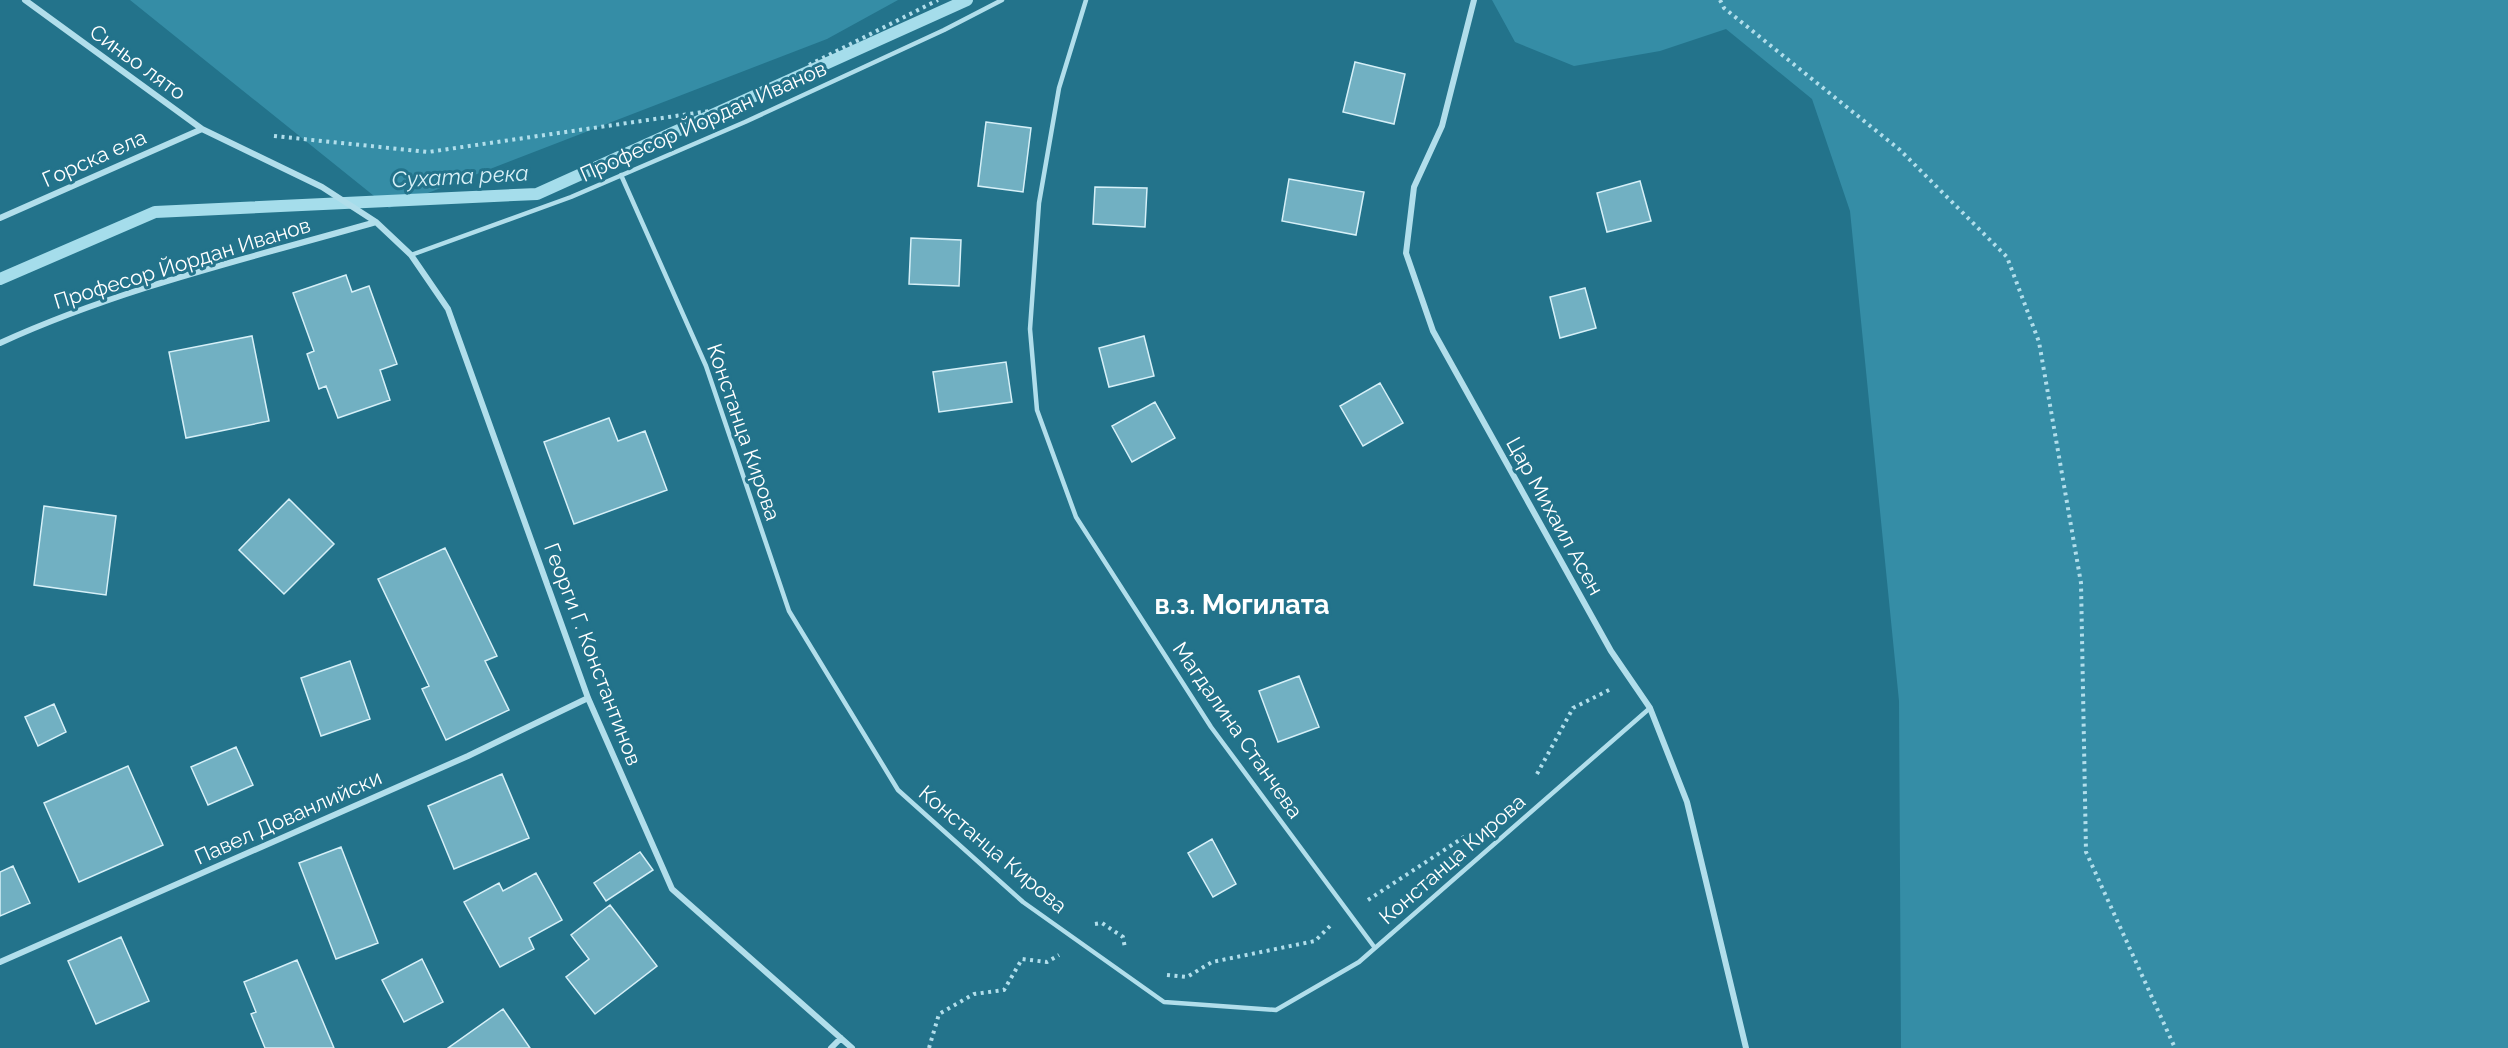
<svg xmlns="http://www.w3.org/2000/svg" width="2508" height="1048" viewBox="0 0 2508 1048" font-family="Raleway,sans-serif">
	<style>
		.green { fill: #358da6 }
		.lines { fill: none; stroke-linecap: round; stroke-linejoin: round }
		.stream { stroke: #a5ddeb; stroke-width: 12 }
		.building { fill: #71b0c2; stroke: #d6f0f8; stroke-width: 1.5 }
		.path { stroke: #b1deeb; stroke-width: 4; stroke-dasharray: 3 4.5; stroke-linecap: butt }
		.service { stroke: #b1deeb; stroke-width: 4.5 }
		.minor { stroke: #b1deeb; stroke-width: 6 }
		.labels { text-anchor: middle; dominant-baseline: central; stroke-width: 6; stroke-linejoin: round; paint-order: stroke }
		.street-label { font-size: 21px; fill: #fff; stroke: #23738b }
		.water-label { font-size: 22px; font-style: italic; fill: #d7f0f7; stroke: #23738b }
		.district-label { font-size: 27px; font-weight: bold; fill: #fff; stroke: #23738b }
	</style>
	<rect width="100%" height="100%" fill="#23738b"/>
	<path class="green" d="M130 0H898L827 39 389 208Z
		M1492 0H2508V1048H1901L1899 701 1850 211 1812 99 1726 29 1660 51 1574 66 1515 42Z"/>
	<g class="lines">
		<path class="stream" d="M0 279 155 212 537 194 967 0"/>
	</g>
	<path class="building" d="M1355 62 1405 74 1394 124 1343 112Z
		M986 122 1031 128 1023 192 978 186Z
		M1289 179 1364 192 1356 235 1282 221Z
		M1640 181 1651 221 1607 232 1597 193Z
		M1095 187 1147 188 1145 227 1093 224Z
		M911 238 961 240 959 286 909 284Z
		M346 275 352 292 369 286 397 364 380 370 390 400 338 418 326 386 319 389 307 354 314 351 293 293Z
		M1585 288 1596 328 1560 338 1550 297Z
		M252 336 269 421 186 438 169 352Z
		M1144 336 1154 376 1109 387 1099 348Z
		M1006 362 1012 402 939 412 933 372Z
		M1380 383 1403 423 1363 446 1340 406Z
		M1155 402 1175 438 1132 462 1112 426Z
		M609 418 618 441 645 431 667 490 574 524 544 442Z
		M289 499 334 544 284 594 239 550Z
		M44 506 116 516 106 595 34 585Z
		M445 548 497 656 485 661 509 710 446 740 422 689 429 686 378 579Z
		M350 661 370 719 321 736 301 678Z
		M1299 676 1319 727 1278 742 1259 691Z
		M54 704 66 732 38 746 25 717Z
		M236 747 253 785 208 805 191 767Z
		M128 766 163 845 79 882 44 803Z
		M502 774 529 838 454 869 428 806Z
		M1212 839 1236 884 1213 897 1188 853Z
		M341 847 378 943 336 959 299 863Z
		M640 852 653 870 606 901 594 883Z
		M13 866 30 903 0 916V872Z
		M536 873 562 920 529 938 534 949 500 967 464 902 499 883 503 891Z
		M610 905 657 966 595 1014 566 977 589 959 571 935Z
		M121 937 149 1001 96 1024 68 961Z
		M422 959 443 1002 404 1022 382 980Z
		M297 960 334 1048H265L251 1014 256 1012 244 982Z
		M503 1009 530 1048H448Z"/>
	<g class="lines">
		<path class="path" d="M1720 0 1724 8 1900 150 2007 257 2039 342 2081 583 2086 852 2175 1048
			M809 65 938 0
			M274 136 428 152 710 111
			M1537 774 1573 708 1611 689
			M1368 900 1467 835
			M1095 924 1102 923 1123 937 1125 948
			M1167 975 1187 977 1212 962 1315 941 1332 924
			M929 1048 939 1014 974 994 1004 990 1022 959 1047 962 1059 955"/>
		<path class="service" d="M1086 0 1059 88 1039 203 1030 329 1037 410 1076 517 1211 727 1375 948
			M621 175 706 366 789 611 898 790 1023 902 1164 1002 1276 1010 1359 962 1650 708
			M411 255 571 197 745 122 944 30 1002 0"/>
		<path class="minor" d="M25 0 202 129 322 187 376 222 411 255 448 309 588 698 672 889 852 1048
			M1474 0 1442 126 1414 187 1406 253 1433 331 1611 651 1650 708 1687 802 1746 1048
			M0 218 202 129
			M0 343C120 288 250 258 376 222
			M0 962 468 756 588 698
			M831 1048 841 1038"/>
	</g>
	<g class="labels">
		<g class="street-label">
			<text transform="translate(138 62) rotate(36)">Синьо лято</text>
			<text transform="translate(703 121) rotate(-24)">Професор Йордан Иванов</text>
			<text transform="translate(94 158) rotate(-24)">Горска ела</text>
			<text transform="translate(182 263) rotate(-17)">Професор Йордан Иванов</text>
			<text transform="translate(744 432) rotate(71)">Констанца Кирова</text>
			<text transform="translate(1555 516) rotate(61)">Цар Михаил Асен</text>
			<text transform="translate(593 654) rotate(69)">Георги Г. Константинов</text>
			<text transform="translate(1238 730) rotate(55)">Магдалина Станчева</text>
			<text transform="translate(288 817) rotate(-24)">Павел Дованлийски</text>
			<text transform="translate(993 849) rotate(40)">Констанца Кирова</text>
			<text transform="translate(1452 859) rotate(-41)">Констанца Кирова</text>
		</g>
		<g class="water-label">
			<text transform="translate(460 176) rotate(-3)">Сухата река</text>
		</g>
		<g class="district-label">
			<text x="1242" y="604">в.з. Могилата</text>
		</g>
	</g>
</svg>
